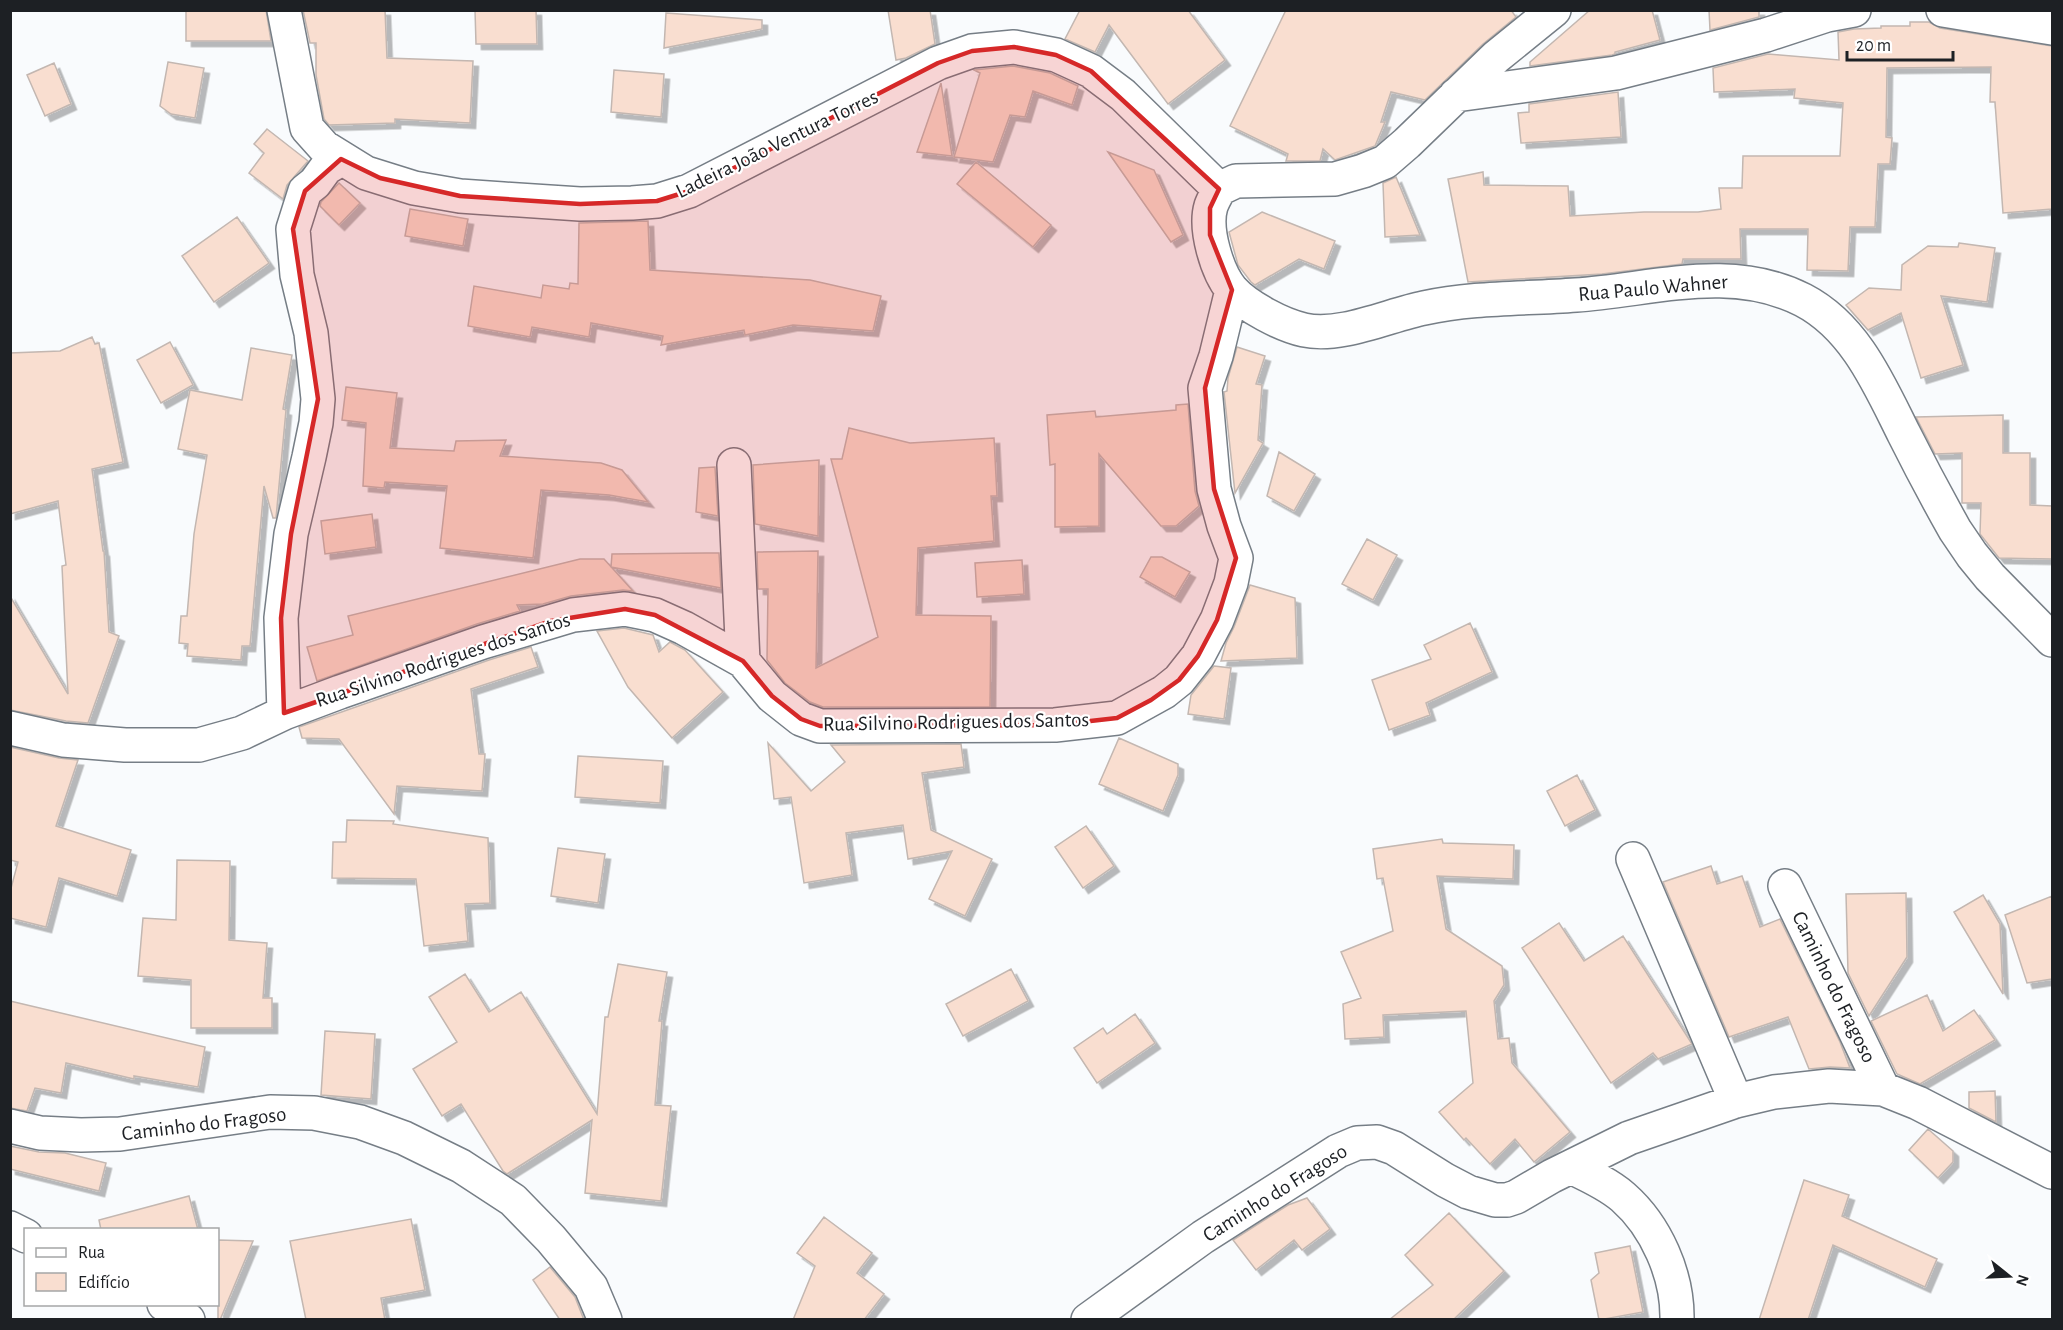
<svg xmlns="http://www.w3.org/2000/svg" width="2063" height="1330" viewBox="0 0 2063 1330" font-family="'Alegreya Sans',sans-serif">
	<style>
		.building { fill: #f9ded0; stroke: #c3b7b1; stroke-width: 1.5; filter: url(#shadow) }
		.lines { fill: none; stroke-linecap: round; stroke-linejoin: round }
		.minor-casing { stroke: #767e86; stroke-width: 36 }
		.minor { stroke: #fff; stroke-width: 33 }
		.marked { fill: #d62828; fill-opacity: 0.2; stroke: #d62828; stroke-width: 4.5; stroke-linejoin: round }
		.labels { text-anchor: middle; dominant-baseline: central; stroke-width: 4.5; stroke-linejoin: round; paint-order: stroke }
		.street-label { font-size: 21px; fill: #1d2024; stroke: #fff }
	</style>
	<defs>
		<filter id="shadow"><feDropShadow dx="5.5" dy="5.5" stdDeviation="0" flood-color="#0004"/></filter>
	</defs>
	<rect width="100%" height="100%" fill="#f9fbfd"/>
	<path class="building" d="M186 10H266L271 41H186Z
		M303 10H385L387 58 473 61 470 123 395 119V123L329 125 324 119 316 75V43H310Z
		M475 10H536L537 44H476Z
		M888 10H930L935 44 906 58 896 60Z
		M1080 10H1188L1225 60 1168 104 1109 25 1095 52 1065 39Z
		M1286 10H1511L1516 17 1483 44 1425 100 1391 92 1381 122H1385L1375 146 1335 160 1323 149 1320 161H1286L1288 154 1230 126Z
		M1590 10H1652L1660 40 1615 52V54L1612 55 1530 66V62Z
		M1709 10H1759V17L1710 30Z
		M666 13 762 20V29L664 48Z
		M1910 22H1929L1940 28 2052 46V209L2003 213 1995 102H1990L1991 67 1887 68 1886 137 1892 138 1890 164H1878L1875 227H1850L1848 271 1807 270 1808 229H1740L1741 259H1683L1682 264 1602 274 1468 282 1448 179 1483 172 1484 185 1568 186 1570 216 1644 212H1698L1721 209 1719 188H1742L1743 156H1840L1843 103 1794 98 1795 89 1714 92 1713 68 1768 54 1839 60 1838 32 1854 29 1881 28V26H1910Z
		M168 62 204 68 195 118 171 114 160 106Z
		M54 63 71 104 45 116 27 75Z
		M1013 66 1050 73 1078 86 1072 105 1033 91 1025 117 1010 115 993 162 954 157 980 73 974 70Z
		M614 70 664 74 661 117 611 112Z
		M941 83 952 156 917 152Z
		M1618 92 1621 137 1521 143 1518 113 1529 112V104Z
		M267 129 308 161 287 185 283 199 249 173 264 153 254 144Z
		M1108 152 1154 170 1183 235 1171 242Z
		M976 162 1051 225 1033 247 957 184Z
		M1396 177 1420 235 1385 237 1383 183Z
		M339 183 360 203 339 225 320 206 321 202Z
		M410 209 468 219 463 246 405 236Z
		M1262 212 1335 241 1324 269 1299 259 1255 285 1251 282 1238 265 1229 232Z
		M237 217 269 263 214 302 182 256Z
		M648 221 650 270 810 280 881 296 873 331 793 325 745 335 744 330 661 345 663 336 591 323 589 337 532 327 530 337 468 326 474 286 541 298 543 285 569 289 570 283 578 284 579 223Z
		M1959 243 1995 248 1987 302 1941 296 1963 365 1921 378 1901 313 1868 330 1846 305 1869 288 1901 290 1902 265 1928 246 1958 247Z
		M92 337 95 344 99 343 123 462 92 469 103 551H104L109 632 119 636 88 723 66 721 10 710V596L68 694 62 566 66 565 58 501 10 514V353L60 351Z
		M170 342 193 385 161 403 137 360Z
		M1237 347 1265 356 1256 384 1262 385 1258 440 1263 443 1235 493 1224 392 1227 391 1228 378Z
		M251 348 292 355 283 409 286 410 276 518H273L264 486 250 646H242L241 660 187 656 188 644 179 643 181 616H187L194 534 207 455 178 449 190 390 242 400Z
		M346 387 397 393 390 448 454 451 456 441 506 440 500 456 601 463 622 470 648 502 609 495 541 490 533 558 440 548 447 486 385 482 384 488 363 486 366 423 342 420Z
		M1188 404 1195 491 1199 506 1176 526H1161L1099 454V526L1055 527V464L1050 465 1047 415 1095 411 1096 417 1176 410V405Z
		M2003 415V453H2030V505L2052 506V559L1999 558 1980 534 1981 503H1962V453L1935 454 1916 417Z
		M849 428 910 443 994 438 997 496H991L994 541 918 548 916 615 991 616 990 707H823L810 702 785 683 767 660 768 589H758L757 552 818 551 816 668 878 637 831 459H842Z
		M1279 452 1315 474 1294 511 1267 496Z
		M819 460 818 536 755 524 753 465Z
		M715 467 718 516 696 512 699 468Z
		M372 514 376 547 325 554 321 521Z
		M1367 539 1397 555 1373 600 1342 584Z
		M706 553H719L721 588 611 567 612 554Z
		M1151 557H1162L1190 572 1175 597 1140 577Z
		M580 559H604L633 591 623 590 571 596 543 604 517 605 520 611 477 624 317 681 307 647 353 635 348 616Z
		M1022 560 1024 594 977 597 975 563Z
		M1250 585 1295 598 1297 658 1221 661 1226 643 1234 627Z
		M1470 623 1492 672 1426 703 1430 715 1389 730 1372 680 1431 659 1424 645Z
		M624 628 653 635 659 652 670 642 685 650 723 692 672 738 628 687 597 631Z
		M531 647 538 667 471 689 479 754H485L482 791 397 786 394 814 339 739 302 738 299 727 489 660Z
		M1214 666 1231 668 1224 719 1188 714 1191 695Z
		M1119 738 1178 764V775L1163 811 1099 784Z
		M768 743 811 791 845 762 831 745 961 744 964 767 922 773 931 830 992 859 965 916 929 899 952 851 908 859 903 825 846 833 852 875 804 883 791 797 774 799Z
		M10 747 59 758 78 760 56 826 131 850 117 896 59 878 46 927 10 918V892L18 862 10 860Z
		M578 756 663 761 660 803 575 797Z
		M1577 775 1595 810 1565 826 1547 791Z
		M347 820 394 821 393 824 488 838 490 903 465 904 468 941 424 946 416 879 332 878 333 842H346Z
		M1086 826 1114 866 1083 888 1055 847Z
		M1442 839 1443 843 1514 845 1513 879 1437 876 1446 929 1502 966 1504 985 1494 1001 1498 1039 1509 1038 1512 1063 1570 1132 1534 1162 1515 1139 1490 1164 1466 1138 1464 1140 1439 1112 1473 1083 1466 1011 1383 1015 1384 1037 1345 1039 1343 1004 1361 998 1341 952 1393 931 1383 878 1377 879 1373 849Z
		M558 848 605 854 598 903 551 896Z
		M177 860 230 861 229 940 267 943 263 998H272V1028H191V980L138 976 143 918 176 920Z
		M1711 866 1717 884 1742 876 1760 927 1780 919 1840 1042 1850 1068 1830 1067 1809 1069 1788 1017 1729 1037 1663 882Z
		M1906 893 1907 957 1869 1016 1848 973 1846 894Z
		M1983 895 2000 924 2003 994 1954 912Z
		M2052 896V979L2027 983 2005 915Z
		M1559 923 1584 961 1623 936 1692 1044 1658 1059 1653 1053 1611 1083 1522 948Z
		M618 964 667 972 659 1021H662L655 1105 671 1106 661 1201 585 1193 592 1120 507 1174 503 1171 461 1104 442 1116 413 1069 457 1042 429 997 465 974 489 1012 521 992 597 1114 605 1017H608Z
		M1011 969 1028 1001 963 1036 946 1004Z
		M1927 995 1943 1031 1974 1010 1995 1040 1920 1084 1897 1074 1871 1021Z
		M10 1001 205 1047 198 1087 134 1076V1079L66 1063 61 1093 35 1088 27 1111 10 1108Z
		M1135 1014 1155 1043 1097 1083 1074 1048 1103 1028 1107 1034Z
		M325 1031 375 1034 371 1099 321 1095Z
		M1995 1091 1996 1122 1969 1108V1092Z
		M1928 1129 1953 1151V1162L1938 1178 1909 1150Z
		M10 1146 39 1152 65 1153 106 1163 99 1191 10 1169Z
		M1804 1180 1849 1195 1842 1216 1937 1259 1925 1287 1833 1245 1808 1320H1759Z
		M189 1196 198 1230H101L99 1220Z
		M1307 1198 1330 1229 1302 1250 1294 1240 1256 1270 1233 1240 1288 1205Z
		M1449 1213 1504 1271 1453 1320H1389L1433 1285 1405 1255Z
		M824 1217 872 1253 857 1273 884 1294 864 1320H793L815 1266 797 1253Z
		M411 1219 425 1290 381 1298 385 1320H306L290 1241Z
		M218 1240 253 1241 220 1320H218Z
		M1630 1246 1643 1312 1599 1320 1591 1280 1599 1273 1595 1253Z
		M550 1267 575 1297 584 1320H560L533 1280Z"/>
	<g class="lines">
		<defs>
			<path id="minor" d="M284 10 307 128 324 147 366 173 414 188 460 196 503 199 580 204 632 203 657 201 689 191 938 63 972 51 1014 47 1056 55 1091 71 1123 95 1219 189
				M1943 10 2052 28
				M1456 95 1616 73 1766 35 1827 15 1854 10
				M1219 189C1217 194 1213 200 1211 206 1204 229 1217 272 1232 290 1247 307 1282 325 1304 330 1341 338 1389 315 1424 308 1474 297 1525 299 1576 295 1652 290 1730 263 1803 300 1855 327 1879 384 1904 434 1920 466 1937 498 1955 530L1972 555 1990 577 2052 640
				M1219 189 1236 181 1335 179 1363 171 1385 162 1407 143 1496 57 1554 10
				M734 465 743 661
				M284 713 281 618 291 534 309 457 316 423 318 399 311 333 297 275 293 229 305 191 315 183 326 168 341 159
				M10 728 63 740 125 745H199L242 733 284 713 340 692 483 642 573 615 625 609 655 615 684 628 743 661 772 696 801 719 820 726 1055 725 1117 718 1164 692 1179 680 1198 656 1217 620 1231 583 1236 558 1224 526 1214 489 1205 388 1216 356 1232 290
				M1633 859 1736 1101
				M1785 886 1883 1089 1918 1103 2052 1172
				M10 1126 40 1133 81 1135 120 1134 270 1112 314 1113 360 1122 404 1138 461 1166 513 1200 551 1239 591 1287 605 1320
				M1571 1167C1588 1175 1608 1184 1623 1197 1656 1226 1678 1275 1677 1320
				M10 1228 26 1236
				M164 1304 188 1320
				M1088 1320 1203 1237 1338 1151 1357 1143 1377 1142 1394 1148 1445 1180 1468 1192 1495 1200H1507L1516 1197 1552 1176 1629 1138 1736 1101 1774 1092 1829 1086 1883 1089"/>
		</defs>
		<use href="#minor" class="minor-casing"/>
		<use href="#minor" class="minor"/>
	</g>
	<path class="marked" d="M1014 47 1056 55 1091 71 1219 189 1210 208V235L1232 290 1205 388 1214 489 1236 558 1217 620 1198 656 1179 680 1151 700 1117 718 1055 725 820 726 801 719 772 696 743 661 655 615 625 609 551 621 284 713 281 618 291 534 318 399 293 229 305 191 341 159 380 178 460 196 580 204 657 201 689 191 938 63 972 51Z"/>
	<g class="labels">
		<g class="street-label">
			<text transform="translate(777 144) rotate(-26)">Ladeira João Ventura Torres</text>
			<text transform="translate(1653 288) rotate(-5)">Rua Paulo Wahner</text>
			<text transform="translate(443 660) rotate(-18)">Rua Silvino Rodrigues dos Santos</text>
			<text transform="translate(956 722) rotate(-1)">Rua Silvino Rodrigues dos Santos</text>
			<text transform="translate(1834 987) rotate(64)">Caminho do Fragoso</text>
			<text transform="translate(204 1124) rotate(-7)">Caminho do Fragoso</text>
			<text transform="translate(1275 1193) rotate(-32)">Caminho do Fragoso</text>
		</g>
	</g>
	<rect width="2063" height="1330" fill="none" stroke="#1d2024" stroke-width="24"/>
	<rect x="24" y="1228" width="195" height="78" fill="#ffffff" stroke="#a5a6a7" stroke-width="1.5"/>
	<rect x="36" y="1248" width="30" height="9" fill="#ffffff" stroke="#a5a6a7" stroke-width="1.5"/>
	<text x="78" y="1258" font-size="18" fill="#1d2024">Rua</text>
	<rect x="36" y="1273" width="30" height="18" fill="#f9ded0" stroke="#a5a6a7" stroke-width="1.5"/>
	<text x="78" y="1288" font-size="18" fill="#1d2024">Edifício</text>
	<g transform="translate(2009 1276) rotate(108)" stroke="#ffffff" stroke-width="4.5" paint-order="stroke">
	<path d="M0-4.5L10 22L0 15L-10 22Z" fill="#1d2024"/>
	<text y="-9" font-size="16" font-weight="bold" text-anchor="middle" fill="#1d2024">N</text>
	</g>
	<path d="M1847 51v9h106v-9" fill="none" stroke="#1d2024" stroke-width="3"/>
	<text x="1856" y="51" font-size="18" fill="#1d2024" stroke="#ffffff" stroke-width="4.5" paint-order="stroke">20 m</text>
</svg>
